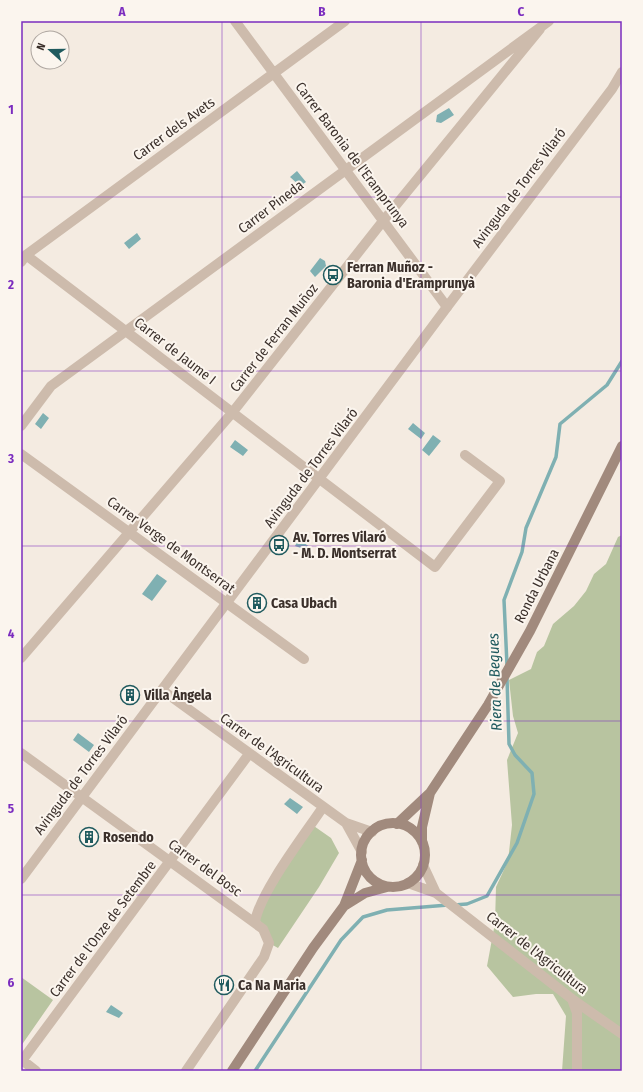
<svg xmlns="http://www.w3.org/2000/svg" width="643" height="1092" viewBox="0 0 643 1092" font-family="'Fira Sans Condensed',sans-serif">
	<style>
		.green { fill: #b8c4a0 }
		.water { fill: #7fb0b2 }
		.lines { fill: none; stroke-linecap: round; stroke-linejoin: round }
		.stream { stroke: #7fb0b2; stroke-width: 3.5 }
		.minor { stroke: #cdbbac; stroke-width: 10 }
		.tertiary { stroke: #cdbbac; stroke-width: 10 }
		.secondary { stroke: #a18a7d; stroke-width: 10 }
		.grid { fill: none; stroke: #7b2cbf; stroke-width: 1; stroke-opacity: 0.55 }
		.labels { text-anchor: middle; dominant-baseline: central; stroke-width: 4; stroke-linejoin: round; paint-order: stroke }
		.street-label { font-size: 14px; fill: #3b302b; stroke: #fbf5ee }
		.poi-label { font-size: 14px; font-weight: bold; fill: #3b302b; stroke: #fbf5ee; text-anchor: start }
		.water-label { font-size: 15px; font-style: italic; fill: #1f5a5e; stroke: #fbf5ee }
		.neatline { fill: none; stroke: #7b2cbf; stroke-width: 1.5 }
		.grid-label { font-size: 13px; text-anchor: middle; font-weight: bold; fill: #7b2cbf }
	</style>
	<rect width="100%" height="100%" fill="#f4ebe1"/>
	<path class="green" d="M622 535V1071H562L566 1016 553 994H536L513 997 487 966 495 923 496 887 508 861 512 825 507 760 518 733 513 716 509 680 531 669 537 652 544 646 553 624 574 606 586 591 594 574 606 564 618 537Z
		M311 824 331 838 339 853 319 887 278 948 269 943 257 913Z
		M21 977 53 1000 21 1046Z"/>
	<path class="water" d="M449 108 454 115 441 123 436 122 437 115Z
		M297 171 306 182 300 186 290 177Z
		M137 233 141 239 129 249 124 243Z
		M320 258 325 261 326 266 315 277 310 271Z
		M43 413 49 418 41 429 35 424Z
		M413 423 425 433 421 439 408 429Z
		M433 435 441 441 429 456 422 450Z
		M235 440 248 450 243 456 230 447Z
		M301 541 310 547V553L307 555 303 554 301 548 295 546 297 542Z
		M157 574 167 581 152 601 142 594Z
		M78 733 94 745 89 752 73 740Z
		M290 798 303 807 297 814 284 804Z
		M111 1005 123 1013 119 1018 106 1012Z"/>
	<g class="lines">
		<path class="stream" d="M507 665 504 600 522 552 526 528 556 457 560 424 607 385 622 361
			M454 905 467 904 487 896 517 843 534 794 532 773 515 755 509 744 507 678
			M255 1071 341 940 363 917 387 910 448 905"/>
		<path class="minor" d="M235 21 447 307
			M26 255 435 567 500 481 465 455
			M21 262 26 255 345 21
			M21 426 51 386 549 21
			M21 454 304 659
			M21 658 232 413 383 221 540 29
			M162 690 346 823 372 832
			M21 753 263 929 269 943 264 957 186 1071
			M346 823 362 852
			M423 865 436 893
			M408 883 436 893 572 999 622 1034
			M255 922C260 892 305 834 323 807
			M572 999 577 1013V1071
			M22 1060 36 1071
			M21 1062 249 754"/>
		<path class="tertiary" d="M21 879 447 307 612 89 622 72"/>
		<path class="secondary" d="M361 855a32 32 0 1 1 64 0a32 32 0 1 1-64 0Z
			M397 824 430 793 488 705 530 631 622 446
			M422 842V827L430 793
			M344 906 365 893 387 887
			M232 1071 313 948 344 906 362 860"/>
	</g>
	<path class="grid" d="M222 21V1071M421 21V1071M21 197H622M21 371H622M21 546H622M21 721H622M21 895H622"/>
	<defs>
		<symbol id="bus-ring" viewBox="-11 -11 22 22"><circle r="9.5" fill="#fbf5ee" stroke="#1f5a5e" stroke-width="1.5"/><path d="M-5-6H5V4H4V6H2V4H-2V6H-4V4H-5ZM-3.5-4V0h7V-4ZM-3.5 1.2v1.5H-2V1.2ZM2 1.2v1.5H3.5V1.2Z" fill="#1f5a5e"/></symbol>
		<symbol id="building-ring" viewBox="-11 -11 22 22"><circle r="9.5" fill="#fbf5ee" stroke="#1f5a5e" stroke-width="1.5"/><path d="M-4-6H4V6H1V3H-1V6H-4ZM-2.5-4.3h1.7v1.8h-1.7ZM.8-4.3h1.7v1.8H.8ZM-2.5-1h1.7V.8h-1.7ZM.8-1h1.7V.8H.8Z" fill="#1f5a5e"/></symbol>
		<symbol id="restaurant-ring" viewBox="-11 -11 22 22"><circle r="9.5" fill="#fbf5ee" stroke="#1f5a5e" stroke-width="1.5"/><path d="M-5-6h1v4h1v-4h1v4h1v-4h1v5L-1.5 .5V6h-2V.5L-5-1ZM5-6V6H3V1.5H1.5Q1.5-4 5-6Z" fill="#1f5a5e"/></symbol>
	</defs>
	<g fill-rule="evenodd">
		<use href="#bus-ring" x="322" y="264" width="22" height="22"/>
		<use href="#bus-ring" x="268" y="534" width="22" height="22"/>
		<use href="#building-ring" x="246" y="592" width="22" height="22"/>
		<use href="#building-ring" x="119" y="684" width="22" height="22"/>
		<use href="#building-ring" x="78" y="826" width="22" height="22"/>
		<use href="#restaurant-ring" x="213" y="974" width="22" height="22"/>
	</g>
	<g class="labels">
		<g class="street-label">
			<text transform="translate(174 129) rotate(-36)">Carrer dels Avets</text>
			<text transform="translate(352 155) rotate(53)">Carrer Baronia de l'Eramprunya</text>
			<text transform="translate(519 188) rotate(-53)">Avinguda de Torres Vilaró</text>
			<text transform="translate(271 207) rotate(-37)">Carrer Pineda</text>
			<text transform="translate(274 338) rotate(-52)">Carrer de Ferran Muñoz</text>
			<text transform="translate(175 351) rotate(38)">Carrer de Jaume I</text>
			<text transform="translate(311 468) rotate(-53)">Avinguda de Torres Vilaró</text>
			<text transform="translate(171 545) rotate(36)">Carrer Verge de Montserrat</text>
			<text transform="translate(537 586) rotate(-63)">Ronda Urbana</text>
			<text transform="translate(272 753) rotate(36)">Carrer de l'Agricultura</text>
			<text transform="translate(81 775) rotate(-53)">Avinguda de Torres Vilaró</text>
			<text transform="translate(205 868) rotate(36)">Carrer del Bosc</text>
			<text transform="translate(103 929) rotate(-53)">Carrer de l'Onze de Setembre</text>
			<text transform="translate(537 953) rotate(38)">Carrer de l'Agricultura</text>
		</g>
		<g class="poi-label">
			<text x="347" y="267">Ferran Muñoz -<tspan x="347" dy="16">Baronia d'Eramprunyà</tspan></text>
			<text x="293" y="537">Av. Torres Vilaró<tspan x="293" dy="16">- M. D. Montserrat</tspan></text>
			<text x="271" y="603">Casa Ubach</text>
			<text x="144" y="695">Villa Àngela</text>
			<text x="103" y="837">Rosendo</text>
			<text x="238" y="985">Ca Na Maria</text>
		</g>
		<g class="water-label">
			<text transform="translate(495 682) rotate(-92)">Riera de Begues</text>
		</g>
	</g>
	<rect width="643" height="1092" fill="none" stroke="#fbf5ee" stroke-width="44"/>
	<g transform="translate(50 50) rotate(291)"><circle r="19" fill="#fbf5ee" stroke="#aea6a0"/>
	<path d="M0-3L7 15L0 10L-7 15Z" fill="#1f5a5e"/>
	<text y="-6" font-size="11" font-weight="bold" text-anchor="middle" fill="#3b302b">N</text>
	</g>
	<rect x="22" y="22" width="599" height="1048" class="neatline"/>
	<g class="grid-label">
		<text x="122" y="16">A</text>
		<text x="322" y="16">B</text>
		<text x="521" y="16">C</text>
		<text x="11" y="114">1</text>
		<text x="11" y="289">2</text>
		<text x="11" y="463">3</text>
		<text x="11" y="638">4</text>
		<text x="11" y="813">5</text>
		<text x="11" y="987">6</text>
	</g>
</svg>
